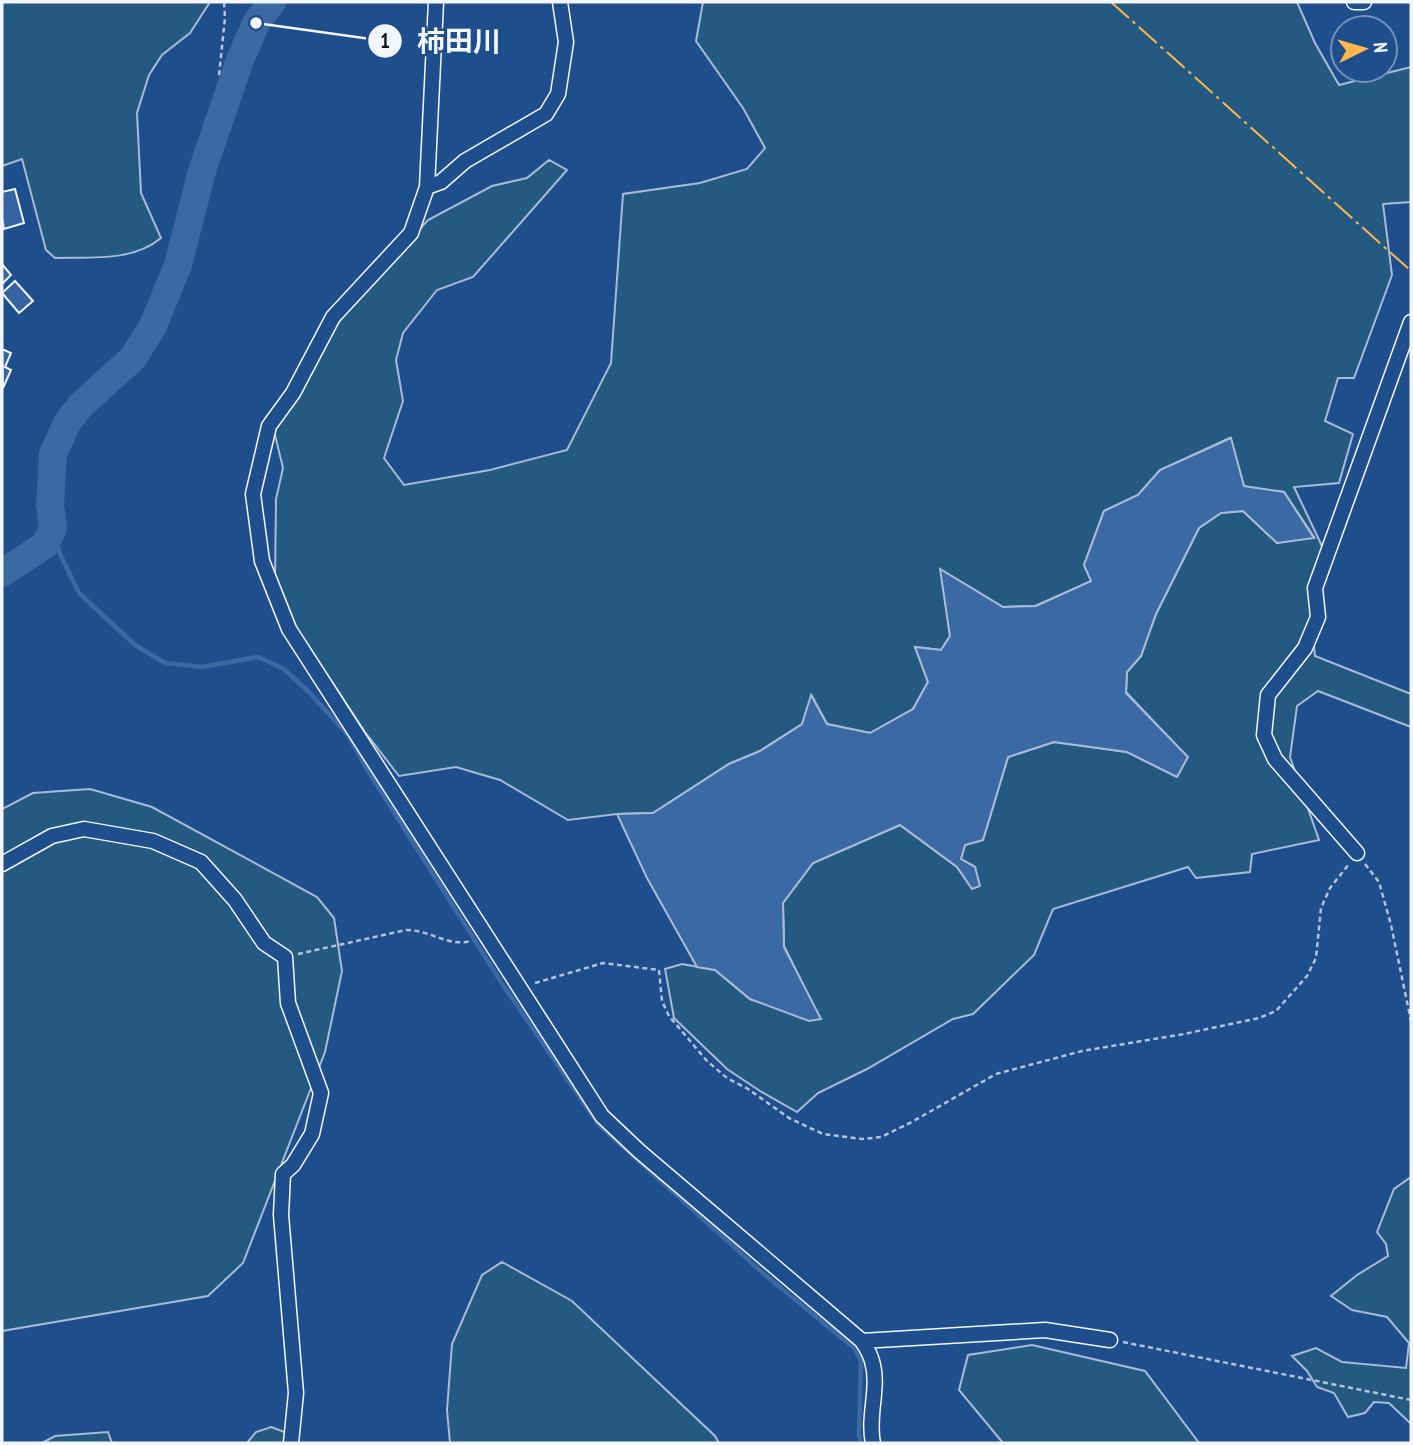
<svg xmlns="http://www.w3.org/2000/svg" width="1413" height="1445" viewBox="0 0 1413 1445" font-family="'PT Sans Narrow','Noto Sans JP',sans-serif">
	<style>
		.green { fill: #245a82; stroke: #a8bbd7; stroke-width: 2 }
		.water { fill: #3b69a3; stroke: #a8bbd7; stroke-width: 2 }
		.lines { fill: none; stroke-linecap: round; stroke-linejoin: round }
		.stream { stroke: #3b69a3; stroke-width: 4.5 }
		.river { stroke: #3b69a3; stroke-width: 28 }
		.building { fill: #3563a3; stroke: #f2f6ff; stroke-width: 2 }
		.street-casing { stroke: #f2f6ff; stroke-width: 17 }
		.path { stroke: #b3c4dc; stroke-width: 2.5; stroke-dasharray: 5 3.5; stroke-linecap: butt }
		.street { stroke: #1f4e8c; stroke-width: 14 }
		.power { stroke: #ffb74d; stroke-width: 2; stroke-dasharray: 24 5 3.5 5; stroke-linecap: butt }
		.leader { fill: none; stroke: #f2f6ff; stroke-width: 2.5 }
		.callout-dot { fill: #f2f6ff; stroke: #1f4e8c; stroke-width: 2.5 }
		.mark-label { font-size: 21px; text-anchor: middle; font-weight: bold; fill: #111 }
		.callout-label { font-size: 28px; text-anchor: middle; font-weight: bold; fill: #f2f6ff; stroke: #1f4e8c; stroke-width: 5; stroke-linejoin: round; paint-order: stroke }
	</style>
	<rect width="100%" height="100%" fill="#1f4e8c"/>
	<path class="green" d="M2 2H210L190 33 162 55 149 75 137 113 141 193 161 238C133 262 90 257 55 258L46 250 22 159 2 166Z
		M703 2H1297L1315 43 1339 85 1411 67V202L1383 204 1392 275 1354 378H1338L1325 421 1353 434 1339 483 1294 487 1322 546 1309 596 1315 656 1411 694V727L1318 691 1297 706 1290 757 1319 840 1252 854 1250 872 1196 878 1188 867 1053 909 1034 955 973 1014 953 1019 867 1069 818 1093 797 1112 760 1091 727 1069 674 1018 665 969 682 964 715 970 750 999 820 1019 784 946 783 903 813 863 900 825 957 867 972 888 979 886 975 867 961 859 965 845 983 840 1008 757 1054 742 1127 752 1177 777 1187 757 1126 692 1127 672 1141 656 1156 614 1199 528 1221 513 1243 511 1277 543 1314 537 1284 492 1244 487 1230 438 1160 470 1138 495 1104 511 1084 565 1092 581 1035 606 1003 607 941 570 950 636 941 650 915 647 928 682 913 709 870 733 827 724 812 696 802 724 760 751 729 764 653 813 617 814 568 820 500 780 456 767 399 776 365 732 296 627 275 579 276 499 283 468 274 431 346 309 428 220 492 186 527 178 549 160 567 170 473 277 437 290 403 333 396 360 403 401 384 458 404 485 490 470 567 450 611 363 623 194 700 183 747 169 765 148 743 108 696 41Z
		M90 789 152 807 317 897 334 918 342 971 325 1052 243 1263 208 1296 2 1331V809L33 793Z
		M1411 1177V1424L1389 1403 1374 1402 1365 1413 1348 1417 1334 1393 1317 1387 1307 1371 1292 1356 1316 1348 1342 1362 1406 1368 1409 1343 1387 1317 1352 1310 1331 1296 1357 1275 1388 1256 1386 1244 1377 1232 1394 1189Z
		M502 1262 572 1301 715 1436 719 1443H450L447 1410 452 1344 482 1275Z
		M1032 1345 1145 1371 1199 1443H1003L959 1390 968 1355Z
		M271 1427 290 1434 296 1443H247L256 1432Z
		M108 1432 112 1443H42L55 1436Z"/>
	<path class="water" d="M1231 438 1244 486 1284 492 1314 538 1277 543 1243 511 1221 513 1199 528 1156 614 1141 656 1127 672 1126 693 1188 757 1177 777 1127 752 1054 742 1008 757 983 840 965 845 961 859 975 867 980 886 972 889 957 867 900 825 813 863 783 903 784 947 821 1019 809 1021 750 999 715 970 697 967 647 878 617 814 653 813 729 764 760 751 802 724 811 695 827 724 870 733 913 709 928 682 915 647 941 650 950 636 940 569 1003 607 1036 606 1091 581 1084 565 1104 511 1138 495 1160 470Z"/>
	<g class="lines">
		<path class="stream" d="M53 528 60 554 79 593 135 645 165 663 202 667 258 657 284 669 310 693 348 735 368 771 501 982 598 1124 764 1274 854 1348 861 1361 859 1435 861 1443"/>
		<path class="river" d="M2 573 45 545 53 528 50 504 53 454 67 423 80 406 133 358 153 326 178 265 202 171 240 60 256 23 272 2"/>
	</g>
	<path class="building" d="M15 189 24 223 4 229 2 219V192Z
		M2 264 11 275 2 284Z
		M15 281 33 301 19 313 2 293Z
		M2 349 11 353 5 367 11 370 3 388Z"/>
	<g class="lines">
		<defs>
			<path id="street" d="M436 2 427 187 411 233 333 317 293 393 269 426 253 494 262 561 289 629 602 1116 639 1151 862 1341C866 1347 870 1354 872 1361 880 1388 867 1416 873 1443
				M1354 2H1364
				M427 187 441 182 465 161 546 114 558 94 566 42 560 2
				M1357 853 1275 759 1264 735 1268 695 1305 648 1318 617 1315 588 1411 322
				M2 864 52 836 84 829 153 841 201 862 235 900 264 943 285 957 288 1003 321 1093 312 1134 293 1165 283 1174 281 1215 296 1393 291 1443
				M862 1341 1045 1330 1110 1340"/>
		</defs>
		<use href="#street" class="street-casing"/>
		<path class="path" d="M219 75 225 18 224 2
			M1365 864 1379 882 1391 925 1411 1021
			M298 954 406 930C431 930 447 947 471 941
			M535 983 603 963 659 970 662 1001 669 1016 707 1061 727 1078 748 1089 789 1118 823 1134 862 1139 881 1137 910 1123 996 1074 1082 1051 1184 1034 1259 1018 1276 1011 1307 976 1316 958 1321 908 1330 888 1349 864
			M1123 1342 1411 1400"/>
		<use href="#street" class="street"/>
		<path class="power" d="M1111 2 1411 271"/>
	</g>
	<path class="leader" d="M256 23L385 41"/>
	<g class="callout-dot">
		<circle cx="256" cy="23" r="7"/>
		<circle cx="385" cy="41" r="18"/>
	</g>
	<g class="mark-label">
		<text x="385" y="48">1</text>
	</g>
	<g class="callout-label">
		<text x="459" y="51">柿田川</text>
	</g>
	<rect width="1413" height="1445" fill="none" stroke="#f2f6ff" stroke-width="7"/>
	<g transform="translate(1364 49) rotate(85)"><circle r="33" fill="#1f4e8c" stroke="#7391ba" stroke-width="2"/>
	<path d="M0-5L12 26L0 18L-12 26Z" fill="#ffb74d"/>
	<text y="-10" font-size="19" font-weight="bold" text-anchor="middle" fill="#f2f6ff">N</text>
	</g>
</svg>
